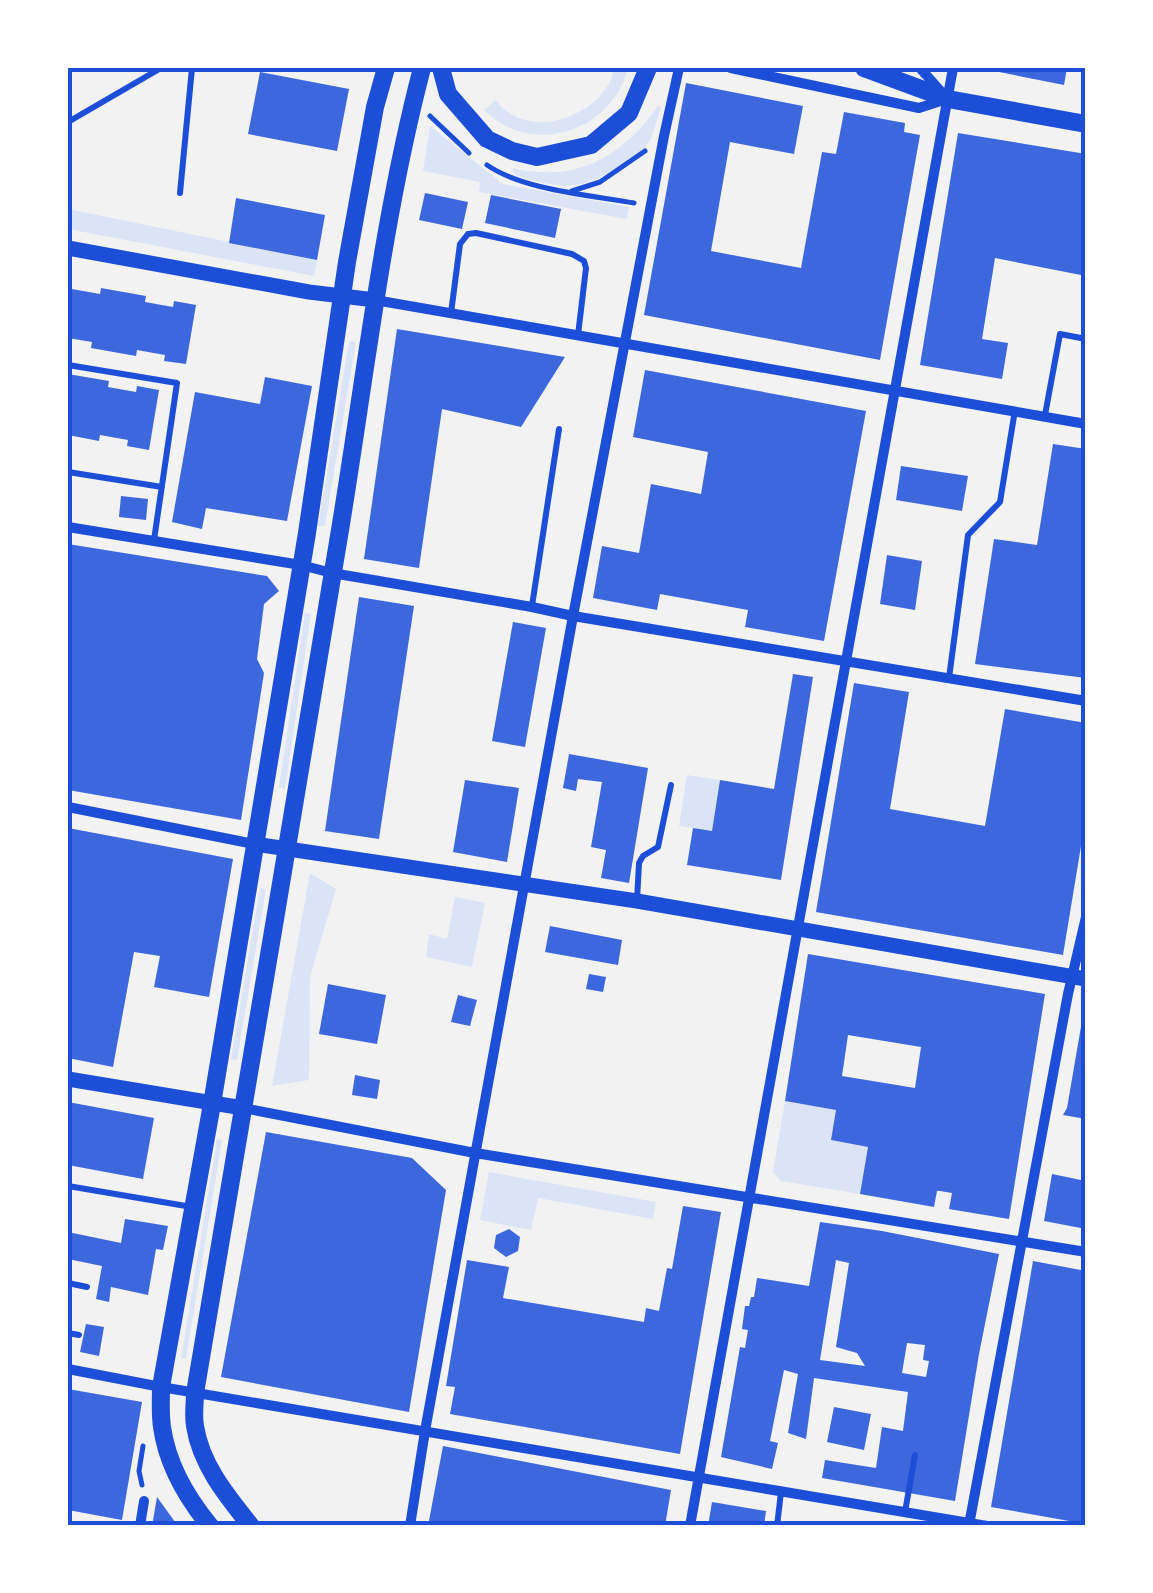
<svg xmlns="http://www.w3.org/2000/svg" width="1153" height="1593" viewBox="0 0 1153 1593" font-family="'Work Sans',sans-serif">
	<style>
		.green { fill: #dbe4f7 }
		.building { fill: #3d67dc; fill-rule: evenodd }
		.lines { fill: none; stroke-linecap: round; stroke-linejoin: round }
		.path { stroke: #1d4ed8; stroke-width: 5 }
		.service { stroke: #1d4ed8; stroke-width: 6 }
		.minor { stroke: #1d4ed8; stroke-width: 10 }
		.tertiary { stroke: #1d4ed8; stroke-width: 15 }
		.primary { stroke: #1d4ed8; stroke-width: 18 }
		.neatline { fill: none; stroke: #1d4ed8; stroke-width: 4 }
	</style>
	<rect width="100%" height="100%" fill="#f2f2f2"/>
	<path class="green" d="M614 68H628C612 132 532 158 484 110L496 100C527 144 606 116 614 68Z
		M658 106 661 107C658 117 655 128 651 138 647 148 637 154 628 160 585 191 565 191 515 175L512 168C576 183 621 158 658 106Z
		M430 126 503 184 629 207 627 219 479 192 480 182 423 171Z
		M68 209 317 260 314 276 68 229Z
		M349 341 356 342 325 526H318Z
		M305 613 311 614 285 789 279 787Z
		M687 775 720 780 712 831 679 826Z
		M310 873 336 889 310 977 309 1080 272 1086Z
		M260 888 266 889 237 1060 231 1059Z
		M455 897 485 903 472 967 426 957 429 934 447 939Z
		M785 1101 836 1110 831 1140 868 1147 860 1194 781 1181 773 1172Z
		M217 1139 222 1140 186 1359 181 1358Z
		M489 1172 656 1202 653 1219 538 1198 531 1230 480 1220Z"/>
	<path class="building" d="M984 68H1067L1064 85 984 69Z
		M260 72 349 89 337 151 248 134Z
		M686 83 803 106 794 154 730 142 711 251 801 268 822 152 836 154 844 112 905 123 904 132 920 135 880 360 644 315Z
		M958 133 1086 154V276L995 258 982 339 1008 343 1002 379 920 365Z
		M425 193 468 202 462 229 419 220Z
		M491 195 561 209 555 238 485 223Z
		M236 198 325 215 317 260 229 243Z
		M68 283H72V289L100 294 101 288 146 296 145 302 173 307 174 301 196 305 186 364 164 361 165 355 137 350 136 356 91 348 92 342 68 338Z
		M397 329 565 357 521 427 442 409 419 568 364 559Z
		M645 370 866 411 824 641 745 627 748 610 660 594 657 610 593 598 602 546 639 553 651 484 701 494 708 452 633 437Z
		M68 374 109 381 108 387 136 392 137 386 159 390 149 450 127 446 128 440 100 435 99 441 68 435Z
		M265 377 312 386 287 521 206 508 202 529 172 522 195 392 260 404Z
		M1053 444 1086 449V678L975 664 994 539 1037 545Z
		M901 466 968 476 962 511 896 500Z
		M121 496 148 499 146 520 119 517Z
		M68 544 267 576 279 591 264 604 257 659 264 673 241 820 68 790Z
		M887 555 922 561 915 610 880 604Z
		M359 597 414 606 379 839 325 831Z
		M513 622 546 628 525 747 492 741Z
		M793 674 813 677 781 880 687 865 693 828 712 831 720 780 774 789Z
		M854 683 909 692 890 809 985 826 1005 709 1086 723V816L1063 955 816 912Z
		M569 754 648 768 629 883 601 878 606 850 591 847 602 782 578 779 576 791 563 788Z
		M465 780 519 788 507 862 453 852Z
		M68 828 233 859 209 997 154 987 160 956 134 952 113 1067 68 1058Z
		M550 926 622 940 618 965 545 952Z
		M808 954 1045 994 1009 1219 949 1209 952 1193 940 1191H937L934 1207 860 1194 868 1147 831 1140 836 1110 785 1101ZM848 1035 921 1047 915 1088 842 1076Z
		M589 974 606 977 603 992 586 989Z
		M328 984 386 995 377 1044 319 1034Z
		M458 995 477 1000 470 1026 451 1022Z
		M1084 1009H1086V1119L1063 1115 1067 1108Z
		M355 1075 380 1080 377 1099 352 1095Z
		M68 1102 154 1118 143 1179 68 1165Z
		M266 1132 412 1158 446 1190 409 1412 221 1377Z
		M1052 1174 1086 1181V1229L1044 1221Z
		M683 1206 721 1212 680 1454 450 1414 455 1387 446 1386 467 1260 509 1267 503 1298 644 1322 646 1308 659 1311 667 1268 672 1269Z
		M125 1219 168 1226 163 1250 156 1249 148 1295 111 1287 109 1302 96 1299 102 1266 68 1259V1232L121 1243Z
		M820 1222 882 1231 999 1254 979 1354 955 1501 822 1478 825 1460 876 1468 882 1427 903 1431 908 1392 814 1378 806 1439 788 1433 798 1374 784 1370 770 1441 778 1443 772 1469 721 1457 740 1347 745 1348 748 1330 742 1329 745 1306H749L751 1297H754L757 1278 809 1286ZM836 1260 849 1263 836 1347 857 1353 865 1366 820 1360ZM907 1343 925 1345 923 1360 929 1361 926 1377 902 1373Z
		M509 1229 520 1237 518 1251 506 1257 494 1248 496 1235Z
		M1033 1261 1086 1271V1524L991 1507Z
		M86 1324 104 1327 99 1356 80 1352Z
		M68 1389 142 1402 122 1520 68 1510Z
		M834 1407 871 1414 864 1450 827 1442Z
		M443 1446 671 1490 665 1526H428Z
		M157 1497 178 1526H152Z
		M712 1502 766 1511 764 1526H708Z"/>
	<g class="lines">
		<path class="path" d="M430 116 469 153
			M487 165C523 190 590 195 634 203
			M572 191 600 182 645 151
			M142 1485 139 1471 143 1446"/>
		<path class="service" d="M68 122 161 68
			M180 193 192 68
			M451 313 460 244 468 234 476 233 572 254 584 261 586 268 578 335
			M68 365 177 383 154 540
			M1045 415 1060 334 1086 339
			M68 472 162 487
			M532 606 559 429
			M949 678 968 535 1000 502 1015 410
			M637 900 639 863 643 856 658 847 671 785
			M68 1186 192 1207
			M68 1283 87 1287
			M68 1333 79 1335
			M905 1512 915 1455
			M777 1526 781 1492"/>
		<path class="minor" d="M731 68 919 108 947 99
			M920 68 944 95
			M375 300 1086 424
			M68 527 301 565 332 573 532 607 573 616 1086 701
			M68 807 254 844
			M243 1108 475 1153 1086 1252
			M68 1369 161 1387 987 1526
			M969 1525 1068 994 1086 917
			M140 1526 144 1501
			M410 1526 425 1431 573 616 664 136 679 68
			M690 1526 953 68"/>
		<path class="tertiary" d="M68 248 309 292 375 300
			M254 844 637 901 1086 979
			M68 1079 243 1108"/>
		<path class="primary" d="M441 68 448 94 487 139 512 151 537 157 591 145 629 113 648 68
			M864 68 948 99 1086 124
			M210 1526C187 1498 167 1463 162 1427 160 1414 161 1400 161 1387L212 1104 307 533 347 262 375 107 386 68
			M251 1526C227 1496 201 1465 195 1426 193 1415 195 1403 195 1393 243 1107 292 822 339 536 365 380 382 221 422 68"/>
	</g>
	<rect width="1153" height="1593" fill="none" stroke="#ffffff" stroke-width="140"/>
	<rect x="70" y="70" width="1013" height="1453" class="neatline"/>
</svg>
